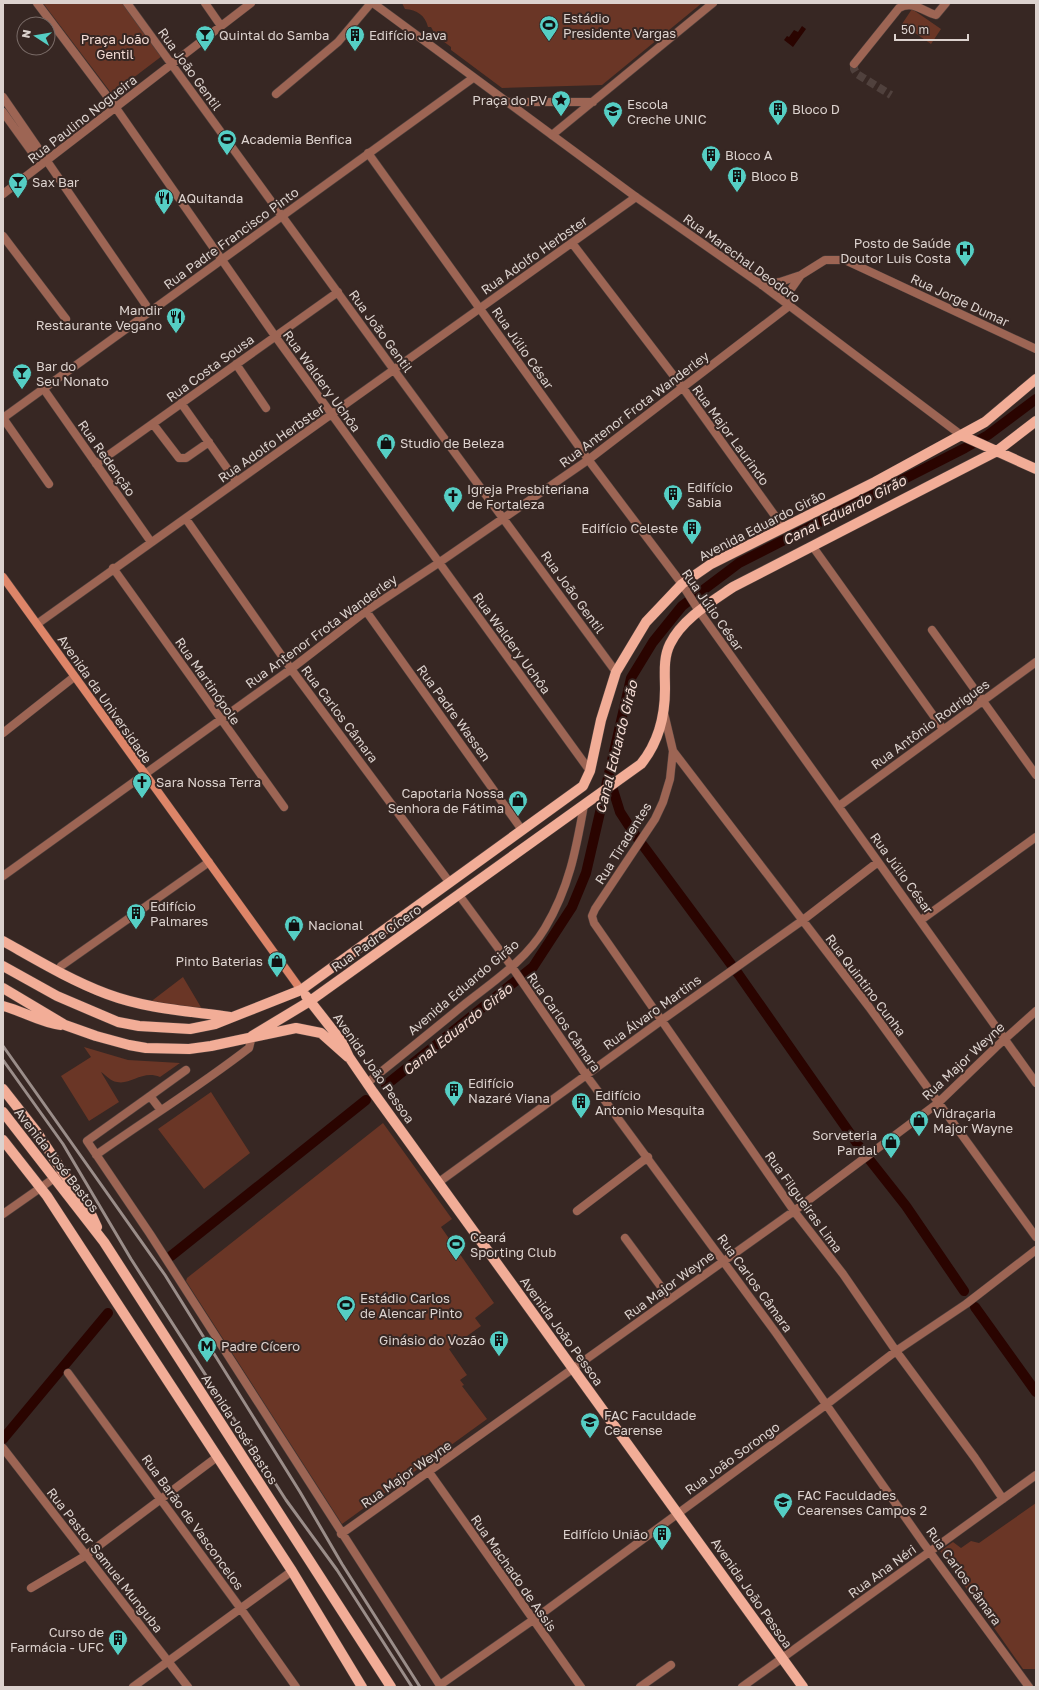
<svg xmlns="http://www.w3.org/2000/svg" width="1039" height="1690" viewBox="0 0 1039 1690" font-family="'Golos Text',sans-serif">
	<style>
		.green { fill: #6a3626 }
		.water { fill: #2a0400 }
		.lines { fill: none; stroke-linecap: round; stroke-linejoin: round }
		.canal { stroke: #2a0400; stroke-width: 10 }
		.minor-tunnel { stroke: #50413d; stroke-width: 8; stroke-dasharray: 8 4; stroke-linecap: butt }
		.minor-casing { stroke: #51423e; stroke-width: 9 }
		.tertiary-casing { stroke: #51423e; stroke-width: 9 }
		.secondary-casing { stroke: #51423e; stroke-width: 9 }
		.primary-casing { stroke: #51423e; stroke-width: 11 }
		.minor { stroke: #9d6554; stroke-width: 8 }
		.tertiary { stroke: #9d6554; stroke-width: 8 }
		.secondary { stroke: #de8568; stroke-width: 8 }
		.primary { stroke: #f2ad97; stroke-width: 10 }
		.rail { stroke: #9a8d89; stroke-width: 3 }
		.labels { text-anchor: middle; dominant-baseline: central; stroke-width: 4; stroke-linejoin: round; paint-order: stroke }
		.poi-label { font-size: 13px; fill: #dcd2ce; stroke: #372723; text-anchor: start }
		.park-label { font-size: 13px; fill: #f3dbd4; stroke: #372723 }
		.street-label { font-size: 13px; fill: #dcd2ce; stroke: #372723 }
		.water-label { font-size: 14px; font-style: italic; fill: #f6ded6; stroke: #372723 }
	</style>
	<rect width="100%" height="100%" fill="#372723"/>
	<path class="green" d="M43 3H122L162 56 112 94Z
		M402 3H702L602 85 502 88 451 50V47L436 36 431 27H428C425 15 417 10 405 9Z
		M912 9 941 29 931 44 902 24Z
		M183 977 202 1009 149 1003Z
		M84 1047 128 1060 180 1063 160 1077C142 1070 131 1085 117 1082 110 1081 106 1075 101 1072L119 1102 89 1121 61 1076 91 1057Z
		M211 1092 250 1153 204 1189 158 1129Z
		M383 1123 452 1219 441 1227 494 1303 475 1318 481 1326 449 1349 467 1375 460 1380 464 1385 462 1386 487 1419 342 1524 186 1281 187 1278Z
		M1036 1503V1669H1023L940 1551 953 1542 961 1548 971 1541 979 1543Z"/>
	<path class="water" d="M802 26 806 29 793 47 784 40 787 36 789 37 794 30 798 32Z"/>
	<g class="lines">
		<path class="canal" d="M609 777 620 812 633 832 739 975 861 1149 906 1206 964 1291
			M386 1085 533 967 572 907 586 873 631 678 653 642 682 606 739 563 965 448 988 435 1036 399
			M171 1256 366 1100
			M975 1307 1036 1392
			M3 1439 108 1313"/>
		<path class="minor-tunnel" d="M854 64V69L857 74 891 95"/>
		<defs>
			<path id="minor" d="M37 3 116 108 275 336 590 771
				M127 3 394 370 616 672
				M205 3 221 26
				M854 64 899 8C913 0 922 11 936 15L946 3
				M276 94 338 42 371 3
				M3 97 150 311
				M507 102H593
				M3 112 34 155 46 162
				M552 135 713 3
				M3 194 251 3
				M3 236 66 319
				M572 243 683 388 783 527
				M236 364 266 408
				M43 388 151 542
				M181 403 236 481
				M3 418 49 484
				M153 424 179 458H186L209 442
				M96 464 338 292
				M186 519 291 669 450 883
				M813 547 943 729
				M113 568 284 807
				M366 611 522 830
				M699 611 1036 1083
				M37 624 636 197
				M932 630 1036 775
				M664 713 673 751 670 779 663 802 655 819 595 909 592 916 594 923 794 1211 843 1274 896 1351 975 1458 1003 1499
				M3 733 74 677
				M673 751 869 1007 1036 1237
				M839 806 1036 662
				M3 876 291 669 366 611 437 564 588 460 789 306
				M459 895 512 967 586 1075 776 1333 924 1544 1029 1687
				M921 920 1036 837
				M61 966 209 862
				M367 1083C400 1057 433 1030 466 1003 494 981 526 960 545 928 569 888 576 850 584 805
				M150 1096 186 1070
				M160 1109 150 1096 87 1141 150 1234 441 1687
				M96 1155C147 1119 200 1086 249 1048L252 1036
				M439 1182 662 1020 803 920 878 862
				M577 1211 648 1157
				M625 1238 670 1299
				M68 1373 241 1609 296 1687
				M429 1472 581 1687
				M341 1534 794 1211 938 1103 996 1047 1036 1011
				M31 1588 85 1556 217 1457
				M440 1685 533 1620 827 1404 896 1351 966 1304 1036 1250
				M133 1687 292 1571
				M640 1687 671 1665
				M742 1687 1036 1475"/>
			<path id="tertiary" d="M373 3 636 197 762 285 961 435
				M368 153 590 462 682 584 699 611
				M762 285 780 282 801 275 825 260H845L1036 349
				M789 306V292L801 275
				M3 418 473 78
				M3 1214 63 1172
				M3 1448 188 1687"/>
			<path id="secondary" d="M3 577 301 990"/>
			<path id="primary" d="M961 435 1036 469
				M3 941C37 960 70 980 107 994 147 1009 188 1011 230 1017
				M3 966 57 996 118 1022 139 1026 190 1029 215 1024 301 990 583 786 590 771 601 720 616 672 646 622 682 584 711 564 875 482 985 422 1036 379
				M3 988 65 1025 96 1036 129 1045 146 1048 189 1049 211 1046 296 1028 321 1033 348 1057
				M306 996 342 1042 349 1057 373 1092 803 1687
				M3 1006C23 1011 41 1023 61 1025
				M252 1036 310 1001 641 764C658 743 665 716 665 689 665 674 663 658 670 644 682 619 711 602 733 587L997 451 1036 421
				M3 1089 36 1131 92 1216 97 1227
				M3 1112 104 1242 391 1687
				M3 1140 47 1196 292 1571 362 1687"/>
		</defs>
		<use href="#minor" class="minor-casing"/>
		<use href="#tertiary" class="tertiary-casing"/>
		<use href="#secondary" class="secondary-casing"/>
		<use href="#primary" class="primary-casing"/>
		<use href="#minor" class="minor"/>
		<use href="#tertiary" class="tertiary"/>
		<use href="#secondary" class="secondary"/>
		<use href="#primary" class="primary"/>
		<path class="rail" d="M3 1046 165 1275 300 1492 342 1564 420 1687
			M3 1060 63 1144 131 1259 286 1500 337 1570 412 1687"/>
	</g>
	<defs>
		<symbol id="stadium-pin" viewBox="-11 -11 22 30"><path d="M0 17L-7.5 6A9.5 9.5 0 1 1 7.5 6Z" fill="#55cec4" stroke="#372723"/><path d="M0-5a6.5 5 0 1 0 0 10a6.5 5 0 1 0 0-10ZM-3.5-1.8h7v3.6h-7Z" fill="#111"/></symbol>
		<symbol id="bar-pin" viewBox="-11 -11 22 30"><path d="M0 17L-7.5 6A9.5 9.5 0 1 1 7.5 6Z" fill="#55cec4" stroke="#372723"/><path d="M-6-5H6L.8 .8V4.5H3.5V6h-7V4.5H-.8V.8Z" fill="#111"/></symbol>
		<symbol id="building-pin" viewBox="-11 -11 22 30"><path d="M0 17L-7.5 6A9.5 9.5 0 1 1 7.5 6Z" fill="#55cec4" stroke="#372723"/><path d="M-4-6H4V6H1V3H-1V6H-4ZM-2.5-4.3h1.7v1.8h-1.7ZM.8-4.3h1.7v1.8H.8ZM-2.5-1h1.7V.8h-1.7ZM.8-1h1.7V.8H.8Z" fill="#111"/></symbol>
		<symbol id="sight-pin" viewBox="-11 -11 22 30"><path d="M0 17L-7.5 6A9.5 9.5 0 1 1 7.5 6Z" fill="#55cec4" stroke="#372723"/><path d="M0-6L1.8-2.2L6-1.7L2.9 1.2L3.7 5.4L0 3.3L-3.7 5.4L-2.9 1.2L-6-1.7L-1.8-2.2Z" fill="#111"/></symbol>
		<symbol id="school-pin" viewBox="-11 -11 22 30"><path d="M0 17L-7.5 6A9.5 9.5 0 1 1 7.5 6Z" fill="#55cec4" stroke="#372723"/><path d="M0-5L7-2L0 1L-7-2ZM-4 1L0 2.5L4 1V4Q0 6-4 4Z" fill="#111"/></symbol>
		<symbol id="restaurant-pin" viewBox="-11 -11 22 30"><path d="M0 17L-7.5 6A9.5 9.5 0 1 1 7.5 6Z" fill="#55cec4" stroke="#372723"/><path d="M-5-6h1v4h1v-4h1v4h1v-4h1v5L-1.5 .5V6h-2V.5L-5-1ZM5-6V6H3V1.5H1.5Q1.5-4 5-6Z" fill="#111"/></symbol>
		<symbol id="hospital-pin" viewBox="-11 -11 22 30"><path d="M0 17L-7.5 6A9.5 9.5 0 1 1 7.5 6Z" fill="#55cec4" stroke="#372723"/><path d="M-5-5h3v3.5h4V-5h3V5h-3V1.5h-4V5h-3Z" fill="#111"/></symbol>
		<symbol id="shop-pin" viewBox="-11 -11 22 30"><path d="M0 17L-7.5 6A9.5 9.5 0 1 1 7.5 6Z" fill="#55cec4" stroke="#372723"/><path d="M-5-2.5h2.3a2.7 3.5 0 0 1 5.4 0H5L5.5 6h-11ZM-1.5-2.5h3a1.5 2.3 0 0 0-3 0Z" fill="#111"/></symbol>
		<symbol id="church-pin" viewBox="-11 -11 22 30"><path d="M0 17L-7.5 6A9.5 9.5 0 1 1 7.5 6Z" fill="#55cec4" stroke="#372723"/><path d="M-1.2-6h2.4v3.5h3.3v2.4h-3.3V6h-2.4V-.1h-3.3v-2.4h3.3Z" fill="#111"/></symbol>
		<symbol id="metro-pin" viewBox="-11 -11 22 30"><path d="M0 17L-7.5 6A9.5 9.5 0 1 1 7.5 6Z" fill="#55cec4" stroke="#372723"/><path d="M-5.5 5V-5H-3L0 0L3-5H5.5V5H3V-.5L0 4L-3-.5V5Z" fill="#111"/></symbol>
		<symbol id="university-pin" viewBox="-11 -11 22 30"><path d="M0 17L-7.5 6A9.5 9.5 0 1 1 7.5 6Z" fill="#55cec4" stroke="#372723"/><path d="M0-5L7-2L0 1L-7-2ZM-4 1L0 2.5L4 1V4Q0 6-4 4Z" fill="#111"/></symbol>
	</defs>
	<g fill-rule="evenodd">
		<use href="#stadium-pin" x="538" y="14" width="22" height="30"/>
		<use href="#bar-pin" x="194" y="24" width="22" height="30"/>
		<use href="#building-pin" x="344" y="24" width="22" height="30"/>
		<use href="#sight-pin" x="550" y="89" width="22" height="30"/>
		<use href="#building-pin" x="767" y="98" width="22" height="30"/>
		<use href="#school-pin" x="602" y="100" width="22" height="30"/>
		<use href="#stadium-pin" x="216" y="128" width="22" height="30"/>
		<use href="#building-pin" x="700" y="144" width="22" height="30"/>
		<use href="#building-pin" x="726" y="165" width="22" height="30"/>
		<use href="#bar-pin" x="7" y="171" width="22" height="30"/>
		<use href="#restaurant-pin" x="153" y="187" width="22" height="30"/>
		<use href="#hospital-pin" x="954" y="239" width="22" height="30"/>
		<use href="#restaurant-pin" x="165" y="306" width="22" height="30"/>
		<use href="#bar-pin" x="11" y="362" width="22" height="30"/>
		<use href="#shop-pin" x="375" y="432" width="22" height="30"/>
		<use href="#building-pin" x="662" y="483" width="22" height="30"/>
		<use href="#church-pin" x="442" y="485" width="22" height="30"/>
		<use href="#building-pin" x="681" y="517" width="22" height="30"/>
		<use href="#church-pin" x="131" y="771" width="22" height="30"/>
		<use href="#shop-pin" x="507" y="789" width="22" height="30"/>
		<use href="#building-pin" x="125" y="902" width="22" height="30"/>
		<use href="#shop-pin" x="283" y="914" width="22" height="30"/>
		<use href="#shop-pin" x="266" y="950" width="22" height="30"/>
		<use href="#building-pin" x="443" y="1079" width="22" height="30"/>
		<use href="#building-pin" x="570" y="1091" width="22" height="30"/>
		<use href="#shop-pin" x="908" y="1109" width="22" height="30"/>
		<use href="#shop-pin" x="880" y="1131" width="22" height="30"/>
		<use href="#stadium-pin" x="445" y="1233" width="22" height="30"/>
		<use href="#stadium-pin" x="335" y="1294" width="22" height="30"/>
		<use href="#building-pin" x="488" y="1329" width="22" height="30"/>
		<use href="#metro-pin" x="196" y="1335" width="22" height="30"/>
		<use href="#university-pin" x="579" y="1411" width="22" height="30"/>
		<use href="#university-pin" x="772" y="1491" width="22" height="30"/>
		<use href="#building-pin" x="651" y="1523" width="22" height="30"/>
		<use href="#building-pin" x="107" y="1628" width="22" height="30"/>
	</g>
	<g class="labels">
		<g class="poi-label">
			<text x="563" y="18">Estádio<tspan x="563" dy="15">Presidente Vargas</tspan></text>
			<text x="219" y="35">Quintal do Samba</text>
			<text x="369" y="35">Edifício Java</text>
			<text x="547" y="100" text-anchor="end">Praça do PV</text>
			<text x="627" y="104">Escola<tspan x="627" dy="15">Creche UNIC</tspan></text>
			<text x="792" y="109">Bloco D</text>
			<text x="241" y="139">Academia Benfica</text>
			<text x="725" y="155">Bloco A</text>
			<text x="751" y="176">Bloco B</text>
			<text x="32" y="182">Sax Bar</text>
			<text x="178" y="198">AQuitanda</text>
			<text x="951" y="243" text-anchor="end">Posto de Saúde<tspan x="951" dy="15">Doutor Luis Costa</tspan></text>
			<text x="162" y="310" text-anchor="end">Mandir<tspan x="162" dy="15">Restaurante Vegano</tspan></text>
			<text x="36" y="366">Bar do<tspan x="36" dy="15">Seu Nonato</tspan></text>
			<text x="400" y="443">Studio de Beleza</text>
			<text x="687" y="487">Edifício<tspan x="687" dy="15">Sabia</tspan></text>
			<text x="467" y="489">Igreja Presbiteriana<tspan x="467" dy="15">de Fortaleza</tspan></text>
			<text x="678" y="528" text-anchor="end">Edifício Celeste</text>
			<text x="156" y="782">Sara Nossa Terra</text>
			<text x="504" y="793" text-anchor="end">Capotaria Nossa<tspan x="504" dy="15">Senhora de Fátima</tspan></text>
			<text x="150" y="906">Edifício<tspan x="150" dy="15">Palmares</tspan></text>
			<text x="308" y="925">Nacional</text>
			<text x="263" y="961" text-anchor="end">Pinto Baterias</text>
			<text x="468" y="1083">Edifício<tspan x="468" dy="15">Nazaré Viana</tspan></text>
			<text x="595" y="1095">Edifício<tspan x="595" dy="15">Antonio Mesquita</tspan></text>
			<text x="933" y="1113">Vidraçaria<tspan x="933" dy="15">Major Wayne</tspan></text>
			<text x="877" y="1135" text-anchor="end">Sorveteria<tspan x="877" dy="15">Pardal</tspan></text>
			<text x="470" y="1237">Ceará<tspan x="470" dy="15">Sporting Club</tspan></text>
			<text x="360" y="1298">Estádio Carlos<tspan x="360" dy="15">de Alencar Pinto</tspan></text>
			<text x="485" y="1340" text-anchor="end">Ginásio do Vozão</text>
			<text x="221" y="1346">Padre Cícero</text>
			<text x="604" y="1415">FAC Faculdade<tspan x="604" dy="15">Cearense</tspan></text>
			<text x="797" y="1495">FAC Faculdades<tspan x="797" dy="15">Cearenses Campos 2</tspan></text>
			<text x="648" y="1534" text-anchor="end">Edifício União</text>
			<text x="104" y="1632" text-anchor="end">Curso de<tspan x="104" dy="15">Farmácia - UFC</tspan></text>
		</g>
		<g class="park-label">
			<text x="115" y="39">Praça João<tspan x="115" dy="15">Gentil</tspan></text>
		</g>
		<g class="street-label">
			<text transform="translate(190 69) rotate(54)">Rua João Gentil</text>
			<text transform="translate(82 119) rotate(-38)">Rua Paulino Nogueira</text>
			<text transform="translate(231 238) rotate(-36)">Rua Padre Francisco Pinto</text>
			<text transform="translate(534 255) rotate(-35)">Rua Adolfo Herbster</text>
			<text transform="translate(742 258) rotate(36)">Rua Marechal Deodoro</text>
			<text transform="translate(960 300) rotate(25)">Rua Jorge Dumar</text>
			<text transform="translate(381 331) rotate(54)">Rua João Gentil</text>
			<text transform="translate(523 348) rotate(55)">Rua Júlio César</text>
			<text transform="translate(210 368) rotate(-36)">Rua Costa Sousa</text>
			<text transform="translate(322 381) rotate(54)">Rua Waldery Uchôa</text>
			<text transform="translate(634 409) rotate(-37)">Rua Antenor Frota Wanderley</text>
			<text transform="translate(731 435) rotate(54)">Rua Major Laurindo</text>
			<text transform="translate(271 443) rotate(-35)">Rua Adolfo Herbster</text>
			<text transform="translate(107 458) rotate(55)">Rua Redenção</text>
			<text transform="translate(762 525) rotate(-27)">Avenida Eduardo Girão</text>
			<text transform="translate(573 592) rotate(54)">Rua João Gentil</text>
			<text transform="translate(713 610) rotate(55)">Rua Júlio César</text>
			<text transform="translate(321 631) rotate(-36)">Rua Antenor Frota Wanderley</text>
			<text transform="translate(512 643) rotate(54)">Rua Waldery Uchôa</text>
			<text transform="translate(208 681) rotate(55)">Rua Martinópole</text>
			<text transform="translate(105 699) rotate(55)">Avenida da Universidade</text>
			<text transform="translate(454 713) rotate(54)">Rua Padre Wassen</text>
			<text transform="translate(340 714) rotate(53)">Rua Carlos Câmara</text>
			<text transform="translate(930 724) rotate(-36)">Rua Antônio Rodrigues</text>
			<text transform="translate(623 843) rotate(-58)">Rua Tiradentes</text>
			<text transform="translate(902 873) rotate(54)">Rua Júlio César</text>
			<text transform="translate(376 938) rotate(-35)">Rua Padre Cícero</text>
			<text transform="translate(866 985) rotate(53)">Rua Quintino Cunha</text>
			<text transform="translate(463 987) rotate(-40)">Avenida Eduardo Girão</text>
			<text transform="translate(652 1012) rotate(-36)">Rua Álvaro Martins</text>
			<text transform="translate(564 1022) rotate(55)">Rua Carlos Câmara</text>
			<text transform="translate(963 1061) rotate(-43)">Rua Major Weyne</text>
			<text transform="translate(374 1068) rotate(55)">Avenida João Pessoa</text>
			<text transform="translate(57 1160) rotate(52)">Avenida José Bastos</text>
			<text transform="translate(804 1202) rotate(54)">Rua Filgueiras Lima</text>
			<text transform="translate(755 1283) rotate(54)">Rua Carlos Câmara</text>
			<text transform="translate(669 1285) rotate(-36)">Rua Major Weyne</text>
			<text transform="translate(562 1331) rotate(54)">Avenida João Pessoa</text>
			<text transform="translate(240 1429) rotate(57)">Avenida José Bastos</text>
			<text transform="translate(732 1458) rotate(-36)">Rua João Sorongo</text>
			<text transform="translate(406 1474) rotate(-35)">Rua Major Weyne</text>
			<text transform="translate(193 1522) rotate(54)">Rua Barão de Vasconcelos</text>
			<text transform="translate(105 1560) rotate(52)">Rua Pastor Samuel Munguba</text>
			<text transform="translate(882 1571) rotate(-36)">Rua Ana Néri</text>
			<text transform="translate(514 1573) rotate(55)">Rua Machado de Assis</text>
			<text transform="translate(964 1576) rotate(54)">Rua Carlos Câmara</text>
			<text transform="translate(752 1593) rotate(55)">Avenida João Pessoa</text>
		</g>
		<g class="water-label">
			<text transform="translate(844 510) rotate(-27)">Canal Eduardo Girão</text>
			<text transform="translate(616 747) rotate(-76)">Canal Eduardo Girão</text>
			<text transform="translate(457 1029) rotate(-39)">Canal Eduardo Girão</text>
		</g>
	</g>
	<rect width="1039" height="1690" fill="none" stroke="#dcd2ce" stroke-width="8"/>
	<g transform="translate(36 36) rotate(282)"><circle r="19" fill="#372723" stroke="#796b67"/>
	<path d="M0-3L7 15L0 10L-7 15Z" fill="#55cec4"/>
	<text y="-6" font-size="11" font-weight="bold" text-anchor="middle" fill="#dcd2ce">N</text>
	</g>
	<path d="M895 34v6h73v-6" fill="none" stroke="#dcd2ce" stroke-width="2"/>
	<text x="901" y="34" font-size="12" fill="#dcd2ce" stroke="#372723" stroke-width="3" paint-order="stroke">50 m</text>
</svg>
